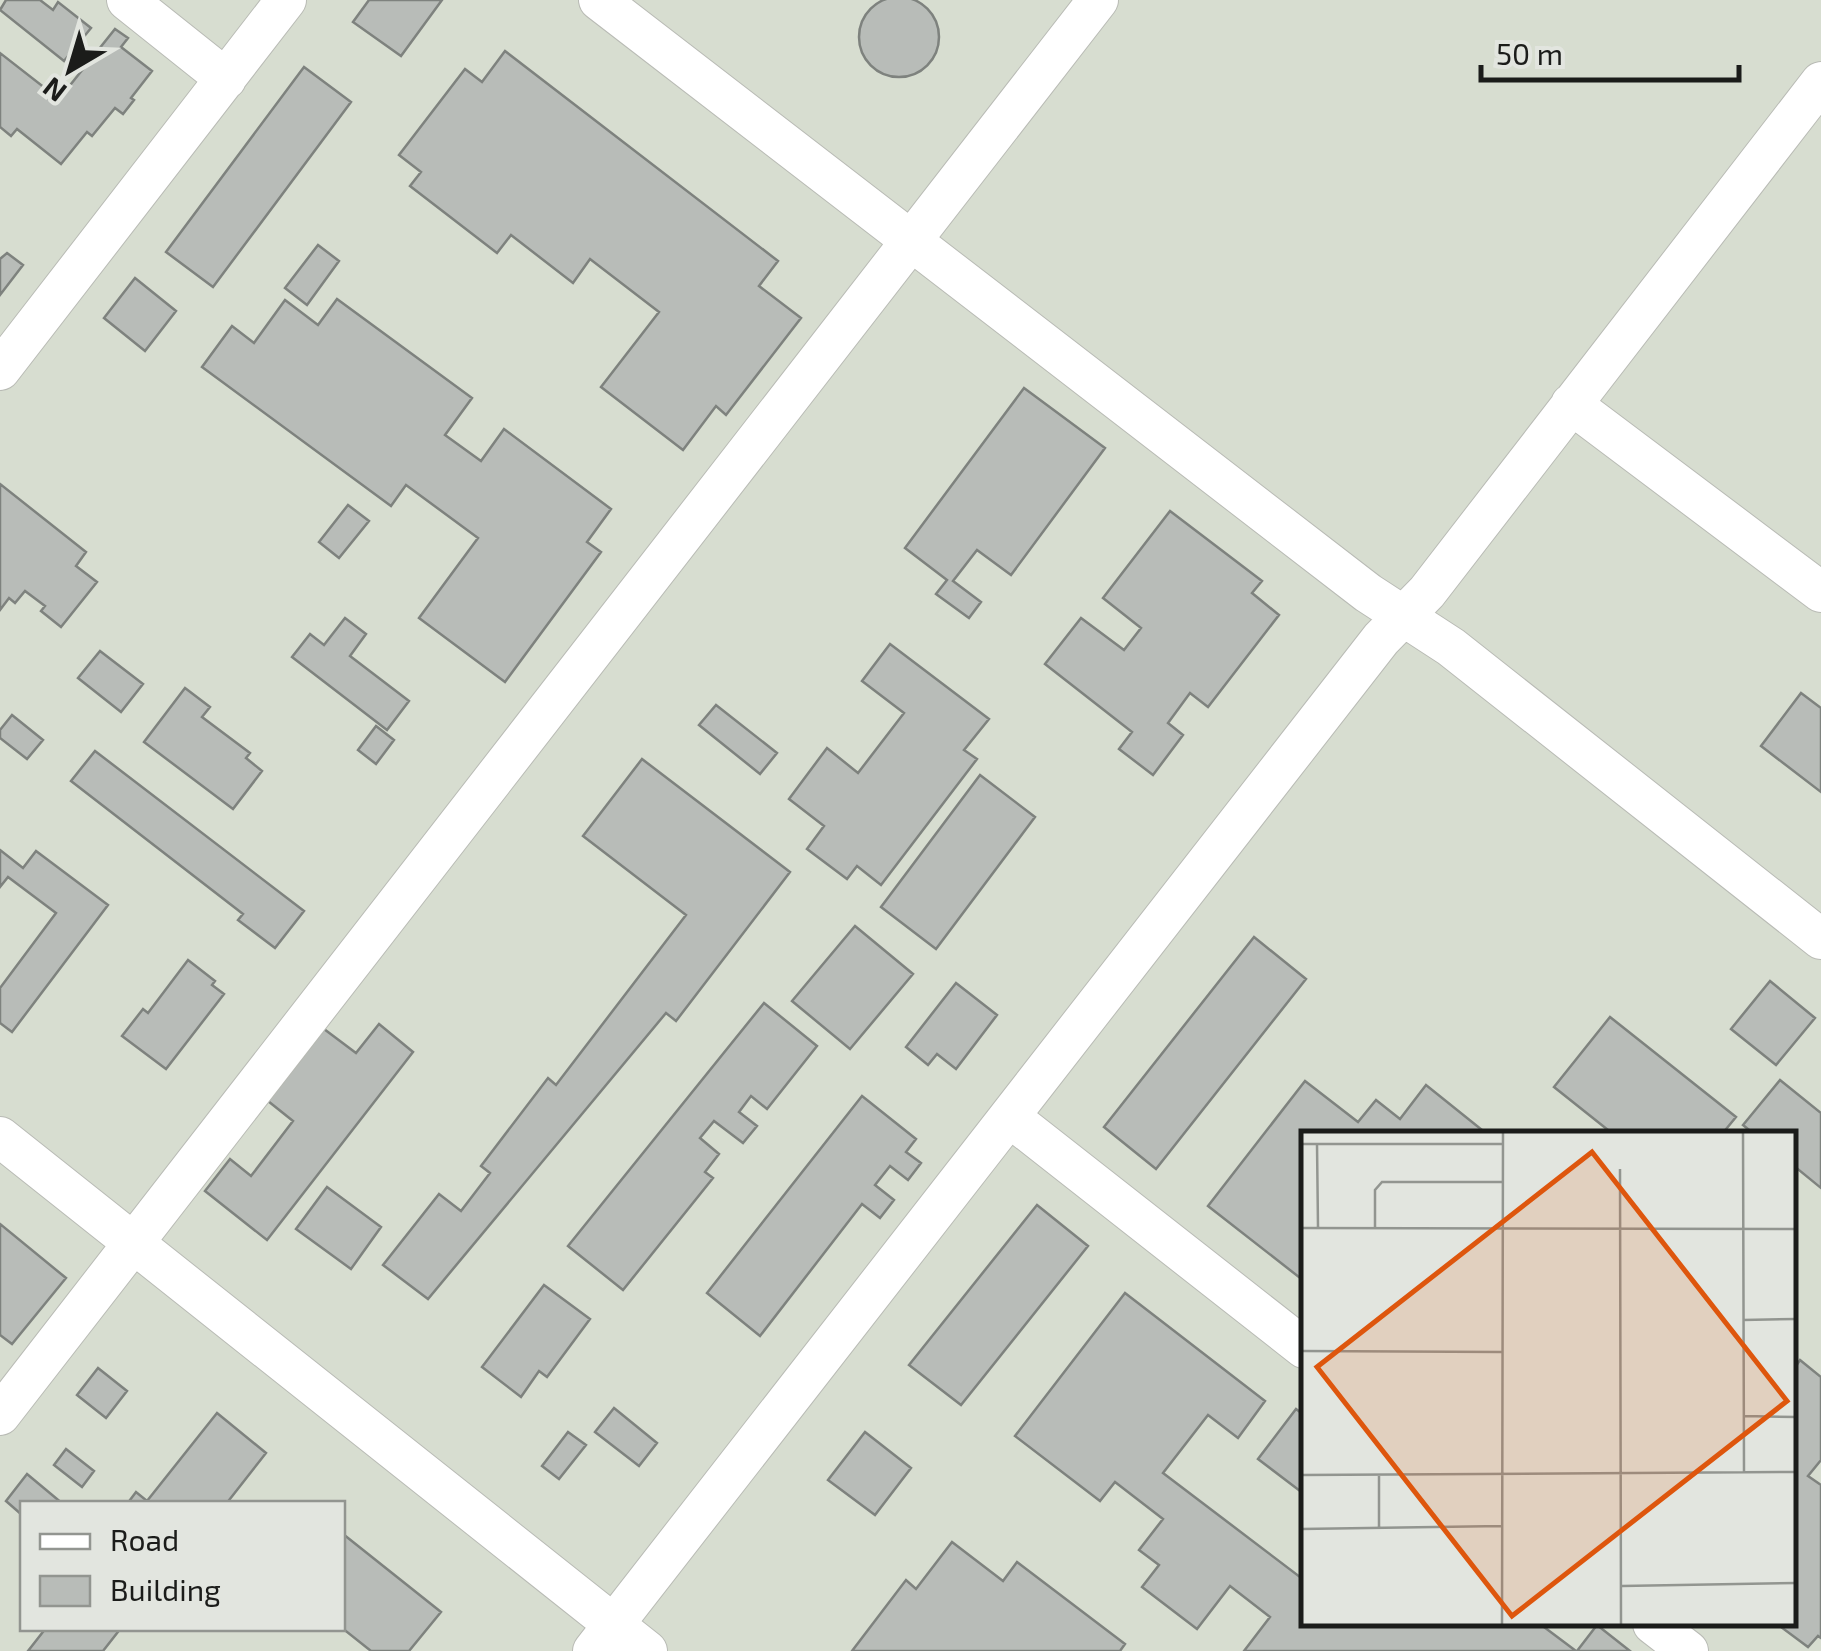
<svg xmlns="http://www.w3.org/2000/svg" width="1821" height="1651" viewBox="0 0 1821 1651" font-family="'Exo 2',sans-serif">
	<style>
		.built { fill: #d7ddd0; fill-rule: evenodd }
		.building { fill: #b8bcb8; stroke: #7e827e; stroke-width: 2.5 }
		.lines { fill: none; stroke-linecap: round; stroke-linejoin: round }
		.minor-casing { stroke: #b9bbb5; stroke-width: 42 }
		.minor { stroke: #fff; stroke-width: 40 }
		.inset-road { fill: none; stroke: #929590; stroke-width: 2.5 }
		.view { fill: #de560d; fill-opacity: 0.15; stroke: #de560d; stroke-width: 5 }
		.inset-edge { fill: none; stroke: #1b1c1a; stroke-width: 5 }
	</style>
	<rect width="100%" height="100%" fill="#e2e5df"/>
	<path class="built" d="M0 0H1821V1651H0ZM1304 1134H1794V1624H1304ZM22 1504H342V1628H22Z"/>
	<path class="building" d="M859 37a40 40 0 1 1 80 0a40 40 0 1 1-80 0Z
		M6 0H40L53 10 58 2 91 28 64 61 0 10Z
		M369 0H442L401 56 353 22Z
		M115 29 128 38 121 47 152 71 131 98 134 100 123 114 115 108 92 136 87 132 61 164 17 129 11 136 0 127V53L59 99Z
		M505 51 778 261 759 286 801 318 726 415 716 406 683 450 601 387 659 312 590 259 573 283 511 235 497 253 410 186 421 172 399 155 465 69 482 82Z
		M304 67 351 102 213 287 166 252Z
		M318 245 339 261 307 305 285 288Z
		M7 253 23 265 0 295V259Z
		M135 278 176 311 145 351 104 318Z
		M337 299 472 398 445 435 481 461 504 429 611 509 587 542 601 552 505 682 419 618 478 538 406 485 391 506 202 367 232 326 254 343 285 300 318 325Z
		M1024 388 1105 448 1011 575 977 550 953 581 981 602 969 618 936 594 947 580 905 548Z
		M0 484 86 552 76 566 97 582 61 627 41 611 45 606 25 591 15 603 9 598 0 610Z
		M348 505 369 521 339 558 319 542Z
		M1170 511 1262 581 1252 593 1279 615 1208 707 1190 693 1168 723 1183 735 1153 775 1119 749 1132 732 1045 664 1081 618 1124 650 1141 628 1103 598Z
		M345 618 366 634 350 656 409 701 387 730 292 657 310 634 324 645Z
		M890 644 989 719 964 750 977 759 881 885 857 866 847 879 807 849 824 826 789 799 827 748 858 773 904 713 862 681Z
		M100 651 143 684 121 712 78 678Z
		M185 688 210 707 202 717 250 753 246 758 262 771 233 809 144 742Z
		M1801 693 1821 708V792L1761 746Z
		M716 705 777 753 760 774 699 725Z
		M12 715 43 740 27 759 0 738V730Z
		M376 726 394 740 376 764 358 750Z
		M95 751 304 911 275 948 238 920 243 914 71 781Z
		M642 759 790 872 676 1021 666 1013 428 1299 383 1265 439 1194 461 1211 490 1173 481 1166 548 1078 556 1085 686 915 583 836Z
		M980 775 1035 817 936 949 881 907Z
		M0 850 23 868 36 851 108 905 12 1032 0 1023V988L56 913 8 877 0 887Z
		M855 926 913 974 850 1049 792 1001Z
		M1254 937 1306 979 1156 1169 1104 1127Z
		M188 960 215 981 212 985 224 994 166 1069 122 1036 143 1009 148 1013Z
		M1770 981 1815 1018 1776 1065 1731 1029Z
		M956 983 997 1015 956 1069 937 1054 928 1065 906 1047Z
		M764 1003 817 1046 767 1109 751 1096 739 1112 757 1126 743 1143 714 1121 700 1138 719 1154 705 1172 713 1178 623 1290 568 1246Z
		M1610 1017 1736 1117 1722 1134H1613L1554 1087Z
		M379 1024 413 1052 267 1240 205 1191 230 1159 251 1176 293 1121 268 1101 324 1029 356 1053Z
		M1780 1080 1821 1113V1188L1794 1166V1134H1754L1743 1125Z
		M1305 1081 1358 1122 1376 1100 1400 1119 1426 1085 1487 1134H1304V1281L1208 1206Z
		M862 1096 916 1139 906 1152 921 1163 908 1180 890 1166 875 1185 894 1200 880 1218 862 1204 760 1336 707 1293Z
		M327 1187 381 1227 351 1269 296 1229Z
		M1037 1205 1088 1246 961 1405 909 1365Z
		M0 1224 66 1278 12 1344 0 1335Z
		M544 1285 590 1319 547 1377 539 1371 521 1397 482 1367Z
		M1125 1293 1265 1401 1238 1438 1208 1415 1163 1473 1304 1580V1624H1540L1576 1651H1244L1270 1617 1230 1586 1197 1629 1142 1587 1159 1565 1139 1550 1163 1519 1115 1482 1100 1501 1015 1436Z
		M1800 1360 1821 1377V1460L1808 1476 1821 1485V1638L1818 1636 1808 1647 1777 1624H1794V1369Z
		M98 1368 127 1391 106 1418 77 1395Z
		M614 1408 657 1443 639 1466 595 1432Z
		M1296 1409 1304 1415V1494L1258 1459Z
		M217 1413 266 1453 226 1504H127L136 1492 147 1501Z
		M568 1432 586 1445 559 1479 542 1466Z
		M865 1432 911 1468 875 1515 828 1480Z
		M66 1449 94 1471 82 1487 54 1465Z
		M27 1474 63 1504H22V1515L6 1501Z
		M343 1534 441 1612 409 1651H371L342 1628Z
		M952 1542 1003 1581 1017 1562 1125 1644 1120 1651H852L906 1580 916 1589Z
		M1597 1625 1630 1651H1577Z
		M46 1628H121L103 1651H28Z"/>
	<g class="lines">
		<defs>
			<path id="minor" d="M127 0 226 79
				M599 0 1368 593 1451 647 1821 939
				M0 370 286 0
				M1571 404 1821 592
				M1011 1118 1304 1348
				M0 1137 647 1651
				M0 1415 1098 0
				M1653 1624 1688 1651
				M593 1651 1381 639 1427 592 1821 82"/>
		</defs>
		<use href="#minor" class="minor-casing"/>
		<use href="#minor" class="minor"/>
	</g>
	<g transform="translate(1301 1131)">
		<rect width="495" height="495" fill="#e2e5df"/>
		<path class="inset-road" d="M442 1 443 341M0 13H202M16 13 17 96M319 38 320 494M0 97 495 98M74 97V59L81 51H202M442 189 495 188M0 220 201 221M443 285 495 286M78 343V397M0 344 495 341M0 398 201 395M321 455 495 452M201 494 202 1"/>
		<path class="view" d="M291 21 486 270 211 485 16 236Z"/>
		<rect width="495" height="495" class="inset-edge"/>
	</g>
	<rect x="20" y="1501" width="325" height="130" fill="#e2e5df" stroke="#929590" stroke-width="2.5"/>
	<rect x="40" y="1534" width="50" height="15" fill="#ffffff" stroke="#929590" stroke-width="2.5"/>
	<text x="110" y="1551" font-size="30" fill="#1b1c1a">Road</text>
	<rect x="40" y="1576" width="50" height="30" fill="#b8bcb8" stroke="#929590" stroke-width="2.5"/>
	<text x="110" y="1601" font-size="30" fill="#1b1c1a">Building</text>
	<g transform="translate(70 70) rotate(218)" stroke="#e2e5df" stroke-width="8" paint-order="stroke">
	<path d="M0-8L18 38L0 25L-18 38Z" fill="#1b1c1a"/>
	<text y="-15" font-size="28" font-weight="bold" text-anchor="middle" fill="#1b1c1a">N</text>
	</g>
	<path d="M1481 65v15h258v-15" fill="none" stroke="#1b1c1a" stroke-width="5"/>
	<text x="1496" y="65" font-size="30" fill="#1b1c1a" stroke="#e2e5df" stroke-width="8" paint-order="stroke">50 m</text>
</svg>
